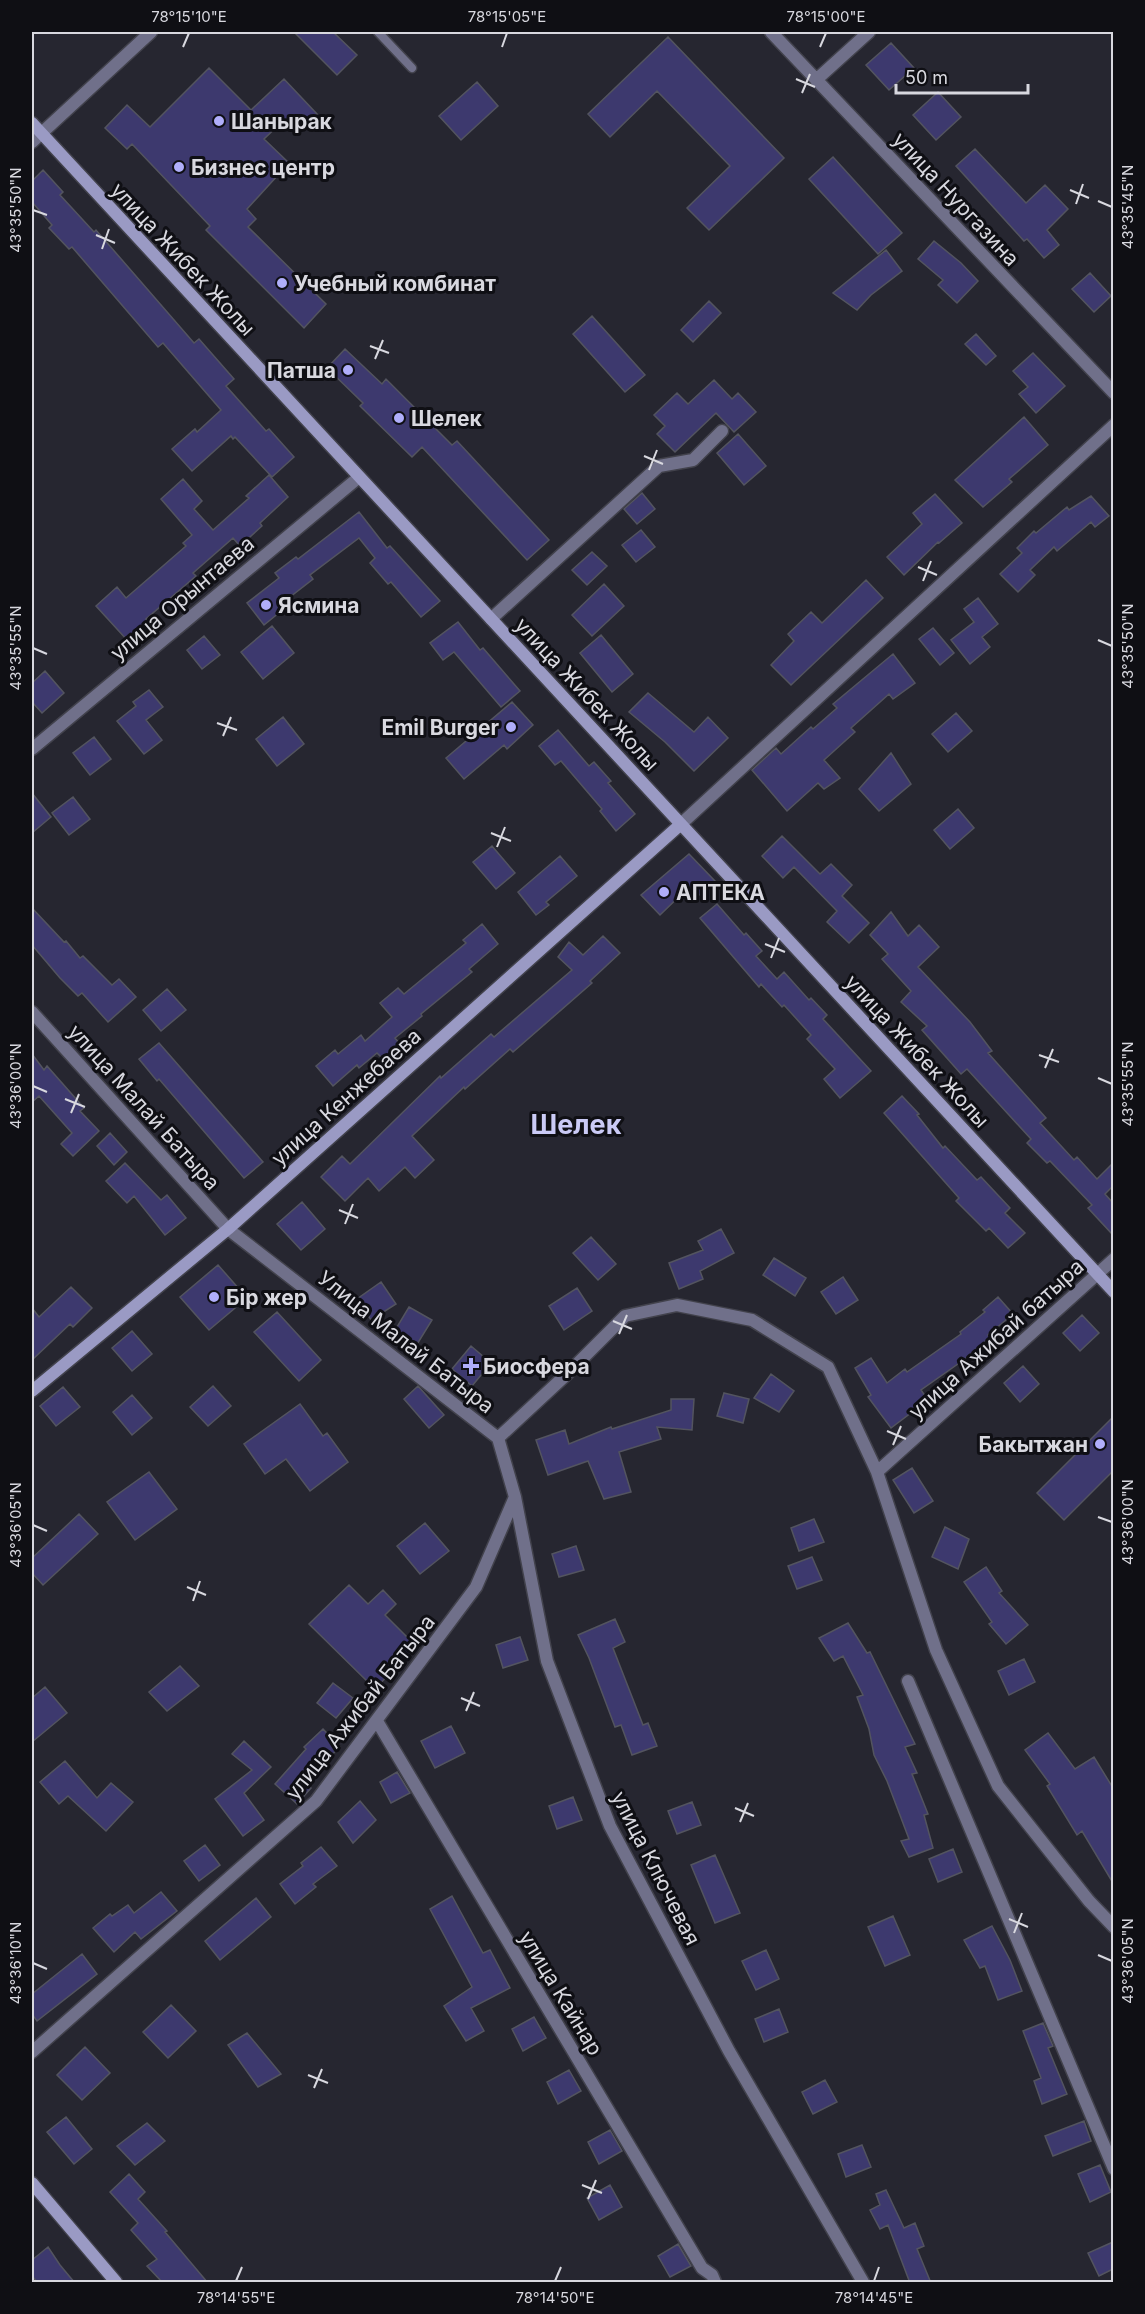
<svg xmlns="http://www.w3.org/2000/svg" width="1145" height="2314" viewBox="0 0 1145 2314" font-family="Inter,sans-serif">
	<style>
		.building { fill: #3d396e; stroke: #53545f; stroke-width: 1.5 }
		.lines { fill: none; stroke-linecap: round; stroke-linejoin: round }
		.lane-casing { stroke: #42424c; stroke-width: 11 }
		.street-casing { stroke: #42424c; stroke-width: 15 }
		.secondary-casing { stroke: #42424c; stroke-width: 15 }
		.lane { stroke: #70708a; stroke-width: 8 }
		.street { stroke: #70708a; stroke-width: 12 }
		.secondary { stroke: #9a9ac4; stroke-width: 12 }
		.ticks { fill: none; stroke: #d8d8df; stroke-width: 2 }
		.poi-dot { fill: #b0aefa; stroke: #0f0f14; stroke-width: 2 }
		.labels { text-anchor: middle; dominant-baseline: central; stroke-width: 6; stroke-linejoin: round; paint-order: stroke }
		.poi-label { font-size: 21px; font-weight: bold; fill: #d8d8df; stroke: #0f0f14; text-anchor: start }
		.street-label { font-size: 21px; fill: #d8d8df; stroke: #0f0f14 }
		.district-label { font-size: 27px; font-weight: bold; fill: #cacaf5; stroke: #0f0f14 }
		.neatline { fill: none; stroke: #d8d8df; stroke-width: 2 }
		.ticks-label { font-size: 15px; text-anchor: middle; fill: #d8d8df }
	</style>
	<rect width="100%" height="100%" fill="#262630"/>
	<path class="building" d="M294 32H333L357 55 337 75Z
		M668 37 784 158 709 230 687 208 730 166 657 91 610 137 588 114Z
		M891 43 914 68 889 90 866 65Z
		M209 68 251 110 284 79 317 114 296 133 284 120 264 139 289 163 247 209 256 219 248 227 326 304 304 328 206 230 210 226 132 144 127 149 105 128 127 105 150 127Z
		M477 82 498 106 461 140 439 116Z
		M938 92 961 117 936 140 913 115Z
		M975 149 1026 203 1045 185 1068 209 1047 230 1059 245 1044 258 1027 239 1024 241 956 166Z
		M833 157 902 233 878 254 809 179Z
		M43 170 63 192 60 195 94 232 96 230 194 343 199 339 234 379 226 386 266 431 269 429 294 457 272 477 235 437 233 439 231 436 192 471 172 449 195 429 197 432 221 410 163 343 158 347 72 247 69 249 49 228 52 225 32 202V181Z
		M934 241 961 263 978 281 957 303 938 285 943 280 918 259Z
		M886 250 902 271 871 295 857 310 833 293Z
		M1090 273 1111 296 1094 312 1072 289Z
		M709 301 721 313 693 342 681 330Z
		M592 316 645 375 625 392 573 334Z
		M976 334 996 356 986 365 965 344Z
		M345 349 382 384 386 379 452 445 457 441 549 540 527 560 422 447 412 457 360 406 363 403 327 368Z
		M1033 353 1065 386 1036 413 1019 394 1028 387 1013 371Z
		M714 380 732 399 738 393 756 412 734 432 716 413 675 452 657 434 665 426 654 415 677 393 688 404Z
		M1024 417 1048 445 1009 479 1012 482 983 507 955 480Z
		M738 434 766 466 744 485 717 453Z
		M269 475 288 497 260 523 262 526 240 546 233 538 193 573 196 576 146 619 147 621 127 640 96 606 117 587 126 598 186 546 183 543 192 535 161 499 183 479 202 501 194 509 213 530 249 498 246 496Z
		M642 493 655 509 637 524 624 509Z
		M935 494 962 523 939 543 938 542 904 575 887 557 922 524 913 513Z
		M1091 496 1109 516 1095 527 1091 522 1057 551 1054 547 1030 570 1035 575 1018 592 1000 574 1022 553 1017 548 1034 531 1036 533 1067 507 1069 510Z
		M359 512 387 548 390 546 440 601 421 617 391 582 388 584 370 563 375 558 359 538 310 575 313 579 281 604 285 608 264 625 247 603 279 578 275 573 296 557 298 559Z
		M641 530 655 547 636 562 622 545Z
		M592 552 607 566 587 585 572 570Z
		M866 580 883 598 791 685 771 665 794 641 788 634 811 612 822 623Z
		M604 584 624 606 592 636 572 615Z
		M978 598 998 624 982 637 990 647 970 664 951 640 974 622 964 609Z
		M458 622 480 650 483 648 520 691 501 707 454 652 443 660 430 643Z
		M272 626 294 653 263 679 241 652Z
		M933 628 954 653 940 665 919 639Z
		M601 635 633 674 612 692 580 653Z
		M204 636 220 655 202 669 187 650Z
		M893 654 915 683 893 699 889 694 851 728 855 732 824 760 840 778 824 789 818 783 787 811 752 770 776 748 781 754 811 727 813 729 837 708 833 704Z
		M45 671 64 693 42 713 32 702V683Z
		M149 690 163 707 146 720 162 740 144 754 117 721 136 706 133 702Z
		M648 693 694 732 708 717 728 738 694 771 665 742 629 712Z
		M512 702 533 725 507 749 504 745 464 779 446 758Z
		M956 713 972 731 948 752 932 734Z
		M283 717 304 744 277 766 256 739Z
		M558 730 589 766 594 762 611 781 608 783 635 814 616 831 600 811 602 809 561 761 555 765 539 746Z
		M94 737 111 759 90 775 73 753Z
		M891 753 911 784 879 811 859 789Z
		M32 793 51 817 32 833Z
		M73 797 90 819 69 835 52 813Z
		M958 809 974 828 950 849 934 830Z
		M782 836 820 874 831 864 852 885 842 896 869 923 849 943 827 922 837 911 794 867 783 878 762 856Z
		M492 846 515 873 496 889 473 862Z
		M689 854 715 881 698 896 689 887 660 915 641 895Z
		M560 856 577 876 546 902 549 905 536 915 518 892Z
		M717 904 744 935 746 933 762 951 756 956 777 979 784 972 809 1000 811 998 827 1015 823 1019 871 1071 840 1098 824 1079 835 1069 807 1039 811 1035 784 1005 782 1007 761 984 759 987 700 918Z
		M32 908 64 942 66 941 80 958 83 956 112 985 119 979 136 997 108 1022 82 993 78 996 60 978 32 945Z
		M891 912 908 936 919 925 939 947 918 967 970 1022 992 1051 988 1053 1046 1118 1040 1123 1074 1160 1077 1157 1097 1179 1113 1163V1186L1105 1194 1113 1203V1235L1088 1208 1092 1205 1050 1161 1047 1163 1027 1143 1031 1139 967 1069 961 1074 922 1030 927 1026 901 1002 911 991 882 959 888 954 870 935Z
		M482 924 498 944 469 969 472 972 421 1014 422 1016 395 1038 400 1044 383 1059 377 1053 359 1068 357 1065 333 1086 316 1066 335 1050 338 1054 361 1035 365 1041 392 1017 380 1003 398 988 404 994 466 943 463 940Z
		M603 936 620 953 590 981 592 983 513 1052 510 1049 465 1089 464 1087 412 1136 434 1160 415 1178 405 1167 379 1191 368 1178 345 1201 321 1177 342 1156 350 1164 440 1076 441 1078 491 1034 494 1037 572 970 558 957 569 942 583 955Z
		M167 989 186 1010 161 1031 143 1010Z
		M159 1043 263 1162 244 1178 159 1079 157 1081 139 1059Z
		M32 1054 44 1070 47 1066 84 1108 80 1111 99 1131 73 1156 61 1144 72 1133 39 1096 32 1102Z
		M902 1096 919 1114 917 1115 943 1148 945 1146 977 1180 981 1177 1010 1208 1005 1213 1025 1233 1008 1248 989 1228 986 1231 956 1201 959 1198 884 1113Z
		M110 1133 127 1152 114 1165 97 1146Z
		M125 1163 161 1200 167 1195 186 1218 165 1235 134 1196 127 1203 106 1181Z
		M302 1202 325 1229 301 1250 277 1224Z
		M721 1229 734 1253 700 1271 703 1279 679 1289 669 1263 703 1250 698 1241Z
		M591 1237 616 1264 598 1280 573 1253Z
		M774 1258 806 1278 795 1296 763 1275Z
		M218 1265 247 1298 209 1330 180 1297Z
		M843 1277 858 1300 836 1314 821 1292Z
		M381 1282 396 1304 371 1320 357 1299Z
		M71 1287 92 1308 73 1327 70 1324 32 1360V1308L39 1317Z
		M577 1288 592 1311 564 1330 549 1306Z
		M998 1297 1013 1314 988 1335 990 1337 965 1359 921 1390 928 1400 891 1428 868 1397 871 1395 855 1368 871 1358 887 1383 905 1369 907 1372 961 1334 960 1332 985 1312 983 1310Z
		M409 1307 432 1320 416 1346 394 1332Z
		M277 1312 321 1360 299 1381 254 1332Z
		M1082 1315 1099 1333 1080 1351 1063 1333Z
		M132 1331 152 1354 132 1371 112 1348Z
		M471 1346 491 1363 472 1386 452 1369Z
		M1023 1366 1039 1384 1020 1402 1004 1383Z
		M771 1374 794 1391 779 1412 754 1398Z
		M213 1386 231 1406 208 1426 190 1407Z
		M418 1386 444 1415 429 1428 404 1399Z
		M63 1387 80 1407 56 1426 40 1406Z
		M724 1393 749 1399 743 1423 717 1416Z
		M132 1395 152 1418 132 1435 113 1412Z
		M671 1399H694L692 1430 657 1427 661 1439 619 1452 631 1492 604 1499 588 1461 548 1475 536 1440 565 1430 569 1444 611 1427 612 1429 671 1410Z
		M300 1404 323 1436 327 1433 348 1462 310 1491 286 1459 265 1474 244 1444Z
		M1113 1417V1471L1064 1520 1037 1493Z
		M912 1468 933 1501 914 1513 893 1480Z
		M149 1472 177 1509 135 1540 107 1502Z
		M79 1514 98 1534 43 1585 32 1573V1558Z
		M814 1519 824 1542 799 1551 791 1528Z
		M425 1523 449 1551 420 1574 397 1546Z
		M945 1527 969 1539 958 1569 932 1557Z
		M576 1546 584 1570 559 1577 552 1554Z
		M812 1557 822 1580 797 1589 788 1566Z
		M986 1567 1002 1591 999 1593 1028 1625 1006 1644 989 1624 992 1622 964 1582Z
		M349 1585 368 1604 383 1590 396 1604 385 1615 416 1646 375 1689 309 1624Z
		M615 1619 625 1642 613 1648 643 1725 648 1723 657 1746 632 1755 621 1725 615 1727 589 1658 578 1635Z
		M848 1623 867 1653 870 1652 915 1744 905 1747 917 1773 912 1774 928 1814 924 1815 933 1848 909 1857 901 1841 909 1839 887 1781 874 1755 869 1729 857 1697 863 1695 843 1656 834 1661 819 1638Z
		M520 1637 528 1660 503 1668 496 1645Z
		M1024 1659 1035 1682 1009 1695 998 1671Z
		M180 1666 199 1686 167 1711 149 1692Z
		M333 1683 353 1698 336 1718 317 1703Z
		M45 1687 67 1713 32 1742V1698Z
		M451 1726 465 1753 435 1768 421 1741Z
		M323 1729 340 1747 304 1781 311 1788 297 1804 275 1784 306 1749 304 1747Z
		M1048 1733 1075 1769 1094 1757 1113 1788V1883L1082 1831 1077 1835 1047 1786 1050 1784 1025 1750Z
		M244 1741 271 1767 244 1793 264 1820 243 1836 215 1799 252 1770 232 1754Z
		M65 1761 97 1798 111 1783 133 1802 106 1831 68 1796 59 1804 40 1782Z
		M397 1772 410 1793 391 1803 380 1782Z
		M573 1797 582 1820 557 1829 549 1806Z
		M360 1801 376 1820 353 1843 338 1822Z
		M692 1802 701 1825 677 1834 668 1811Z
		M205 1845 220 1865 199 1881 184 1861Z
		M321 1847 337 1866 313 1884 316 1887 295 1904 280 1884 303 1866 301 1863Z
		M953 1849 962 1872 938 1882 929 1859Z
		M715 1855 740 1913 715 1923 691 1865Z
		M161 1892 177 1911 141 1939 135 1932 114 1952 93 1928 110 1914 112 1916 128 1905 134 1913Z
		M452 1896 483 1953 490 1950 510 1988 471 2008 484 2031 466 2041 444 2006 472 1987 430 1909Z
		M256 1898 271 1917 220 1960 205 1941Z
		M893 1916 910 1955 885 1966 868 1927Z
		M992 1926 1010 1960 1022 1991 998 2000 985 1966 980 1968 964 1940Z
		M766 1950 779 1979 756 1990 742 1961Z
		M82 1954 97 1974 37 2021 32 2014V1994Z
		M171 2005 196 2031 168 2058 143 2032Z
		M779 2009 788 2032 764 2042 755 2019Z
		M534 2017 546 2038 523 2051 512 2029Z
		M1043 2023 1053 2046 1048 2048 1067 2094 1042 2104 1034 2081 1041 2078 1023 2031Z
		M247 2033 281 2074 258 2087 228 2045Z
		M85 2047 110 2073 82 2100 57 2075Z
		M569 2070 581 2091 558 2104 547 2082Z
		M825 2080 837 2102 813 2114 802 2092Z
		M66 2117 92 2149 74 2164 47 2132Z
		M1084 2121 1091 2141 1053 2156 1045 2136Z
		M147 2123 165 2141 135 2165 117 2146Z
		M610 2130 622 2151 599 2164 588 2142Z
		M862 2145 871 2167 846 2177 838 2154Z
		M1100 2165 1111 2192 1090 2202 1078 2174Z
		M129 2174 145 2192 138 2199 167 2231 165 2232 208 2283H163L147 2266 157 2259 131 2230 138 2223 110 2192Z
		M610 2185 622 2207 599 2220 587 2198Z
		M886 2190 904 2228 915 2223 924 2246 917 2249 931 2283H910L888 2225 880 2229 870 2210 880 2205 876 2194Z
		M1113 2242V2269L1099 2276 1088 2253Z
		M678 2244 691 2266 670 2277 658 2256Z
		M48 2247 60 2265 75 2283H38L32 2276V2260Z"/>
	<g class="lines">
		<defs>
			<path id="lane" d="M378 32 412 68"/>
			<path id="street" d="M771 32 1114 393
				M816 80 869 32
				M32 142 151 32
				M491 619 659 466 693 460 722 431
				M32 749 358 478
				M681 824 1114 425
				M32 1012 228 1229 498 1438 567 1374 625 1316 677 1305 752 1320 828 1367 877 1472 936 1650 998 1786 1089 1901 1114 1927
				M498 1438 515 1497 547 1661 610 1826 729 2051 863 2282
				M877 1472 1114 1259
				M908 1681 1114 2169
				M377 1721 702 2268 712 2275 715 2282
				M32 2052 316 1801 476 1587 515 1497"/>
			<path id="secondary" d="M32 123 1114 1292
				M32 1391 228 1229 681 824
				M32 2183 116 2282"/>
		</defs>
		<use href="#lane" class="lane-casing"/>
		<use href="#street" class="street-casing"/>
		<use href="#secondary" class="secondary-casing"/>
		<use href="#lane" class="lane"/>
		<use href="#street" class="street"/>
		<use href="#secondary" class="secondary"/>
	</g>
	<path class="ticks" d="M183 47 189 33M502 47 507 33M820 47 826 33M796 79 815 87M802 93 810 74M1070 190 1089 198M1098 201 1112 207M1076 204 1083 184M33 210 47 215M96 235 115 243M102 249 109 229M370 346 389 353M375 359 383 340M644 456 663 464M649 470 657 450M918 567 937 575M923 581 931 561M1098 640 1112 646M33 648 47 654M217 723 237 730M223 736 231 717M491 833 511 841M497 847 505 827M765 944 785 952M771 958 779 938M1039 1055 1059 1062M1045 1068 1053 1049M1098 1078 1112 1084M33 1086 47 1092M65 1099 85 1107M71 1113 79 1094M339 1210 358 1218M345 1224 353 1204M613 1321 632 1329M619 1334 627 1315M887 1431 906 1439M893 1445 901 1426M1098 1517 1112 1522M33 1525 47 1531M187 1587 206 1595M193 1601 200 1581M461 1698 480 1706M466 1711 474 1692M735 1808 754 1816M740 1822 748 1803M1009 1919 1028 1927M1014 1933 1022 1913M1098 1955 1112 1961M33 1963 47 1969M308 2075 328 2083M314 2088 322 2069M582 2185 602 2193M588 2199 596 2180M236 2281 242 2267M555 2281 561 2267M874 2281 879 2267"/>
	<g class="poi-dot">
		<circle cx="219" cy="121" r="6"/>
		<circle cx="179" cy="167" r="6"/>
		<circle cx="282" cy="283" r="6"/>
		<circle cx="348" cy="370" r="6"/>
		<circle cx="399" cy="418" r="6"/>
		<circle cx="266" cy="605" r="6"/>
		<circle cx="511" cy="727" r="6"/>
		<circle cx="664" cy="892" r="6"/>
		<circle cx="214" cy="1297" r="6"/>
		<path d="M468 1357h6v6h6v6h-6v6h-6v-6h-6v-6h6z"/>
		<circle cx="1100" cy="1444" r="6"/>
	</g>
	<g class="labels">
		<g class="poi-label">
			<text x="231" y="121">Шанырак</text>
			<text x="191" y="167">Бизнес центр</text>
			<text x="294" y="283">Учебный комбинат</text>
			<text x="336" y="370" text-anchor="end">Патша</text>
			<text x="411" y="418">Шелек</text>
			<text x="278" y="605">Ясмина</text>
			<text x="499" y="727" text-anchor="end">Emil Burger</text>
			<text x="676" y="892">АПТЕКА</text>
			<text x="226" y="1297">Бір жер</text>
			<text x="483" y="1366">Биосфера</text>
			<text x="1088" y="1444" text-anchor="end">Бакытжан</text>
		</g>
		<g class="street-label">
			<text transform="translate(956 199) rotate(47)">улица Нургазина</text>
			<text transform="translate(183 259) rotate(47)">улица Жибек Жолы</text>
			<text transform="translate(182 598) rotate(-40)">улица Орынтаева</text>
			<text transform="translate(587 694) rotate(47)">улица Жибек Жолы</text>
			<text transform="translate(917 1051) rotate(47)">улица Жибек Жолы</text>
			<text transform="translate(346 1097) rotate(-42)">улица Кенжебаева</text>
			<text transform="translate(144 1107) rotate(48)">улица Малай Батыра</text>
			<text transform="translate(996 1339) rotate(-42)">улица Ажибай батыра</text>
			<text transform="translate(406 1342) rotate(38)">Улица Малай Батыра</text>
			<text transform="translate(360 1707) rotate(-52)">улица Ажибай Батыра</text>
			<text transform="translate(656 1868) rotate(63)">улица Ключевая</text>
			<text transform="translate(561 1993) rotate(59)">улица Кайнар</text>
		</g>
		<g class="district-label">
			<text x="576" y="1124">Шелек</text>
		</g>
	</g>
	<rect width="1145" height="2314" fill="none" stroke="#0f0f14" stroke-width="66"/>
	<path d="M896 84v9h132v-9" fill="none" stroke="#d8d8df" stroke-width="3"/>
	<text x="905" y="84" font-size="18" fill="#d8d8df" stroke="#0f0f14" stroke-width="4.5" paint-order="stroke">50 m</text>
	<rect x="33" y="33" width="1079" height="2248" class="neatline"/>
	<g class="ticks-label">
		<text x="189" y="22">78°15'10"E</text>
		<text x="507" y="22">78°15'05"E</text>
		<text x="826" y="22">78°15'00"E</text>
		<text transform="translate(1128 207) rotate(-90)" y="5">43°35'45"N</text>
		<text transform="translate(16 210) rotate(-90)" y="5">43°35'50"N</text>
		<text transform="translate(1128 646) rotate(-90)" y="5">43°35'50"N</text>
		<text transform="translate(16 648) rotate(-90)" y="5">43°35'55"N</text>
		<text transform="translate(1128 1084) rotate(-90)" y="5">43°35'55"N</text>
		<text transform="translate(16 1086) rotate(-90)" y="5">43°36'00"N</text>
		<text transform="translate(1128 1522) rotate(-90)" y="5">43°36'00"N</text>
		<text transform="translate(16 1525) rotate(-90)" y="5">43°36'05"N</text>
		<text transform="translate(1128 1961) rotate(-90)" y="5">43°36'05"N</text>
		<text transform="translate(16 1963) rotate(-90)" y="5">43°36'10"N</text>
		<text x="236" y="2303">78°14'55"E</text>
		<text x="555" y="2303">78°14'50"E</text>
		<text x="874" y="2303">78°14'45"E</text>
	</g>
</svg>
